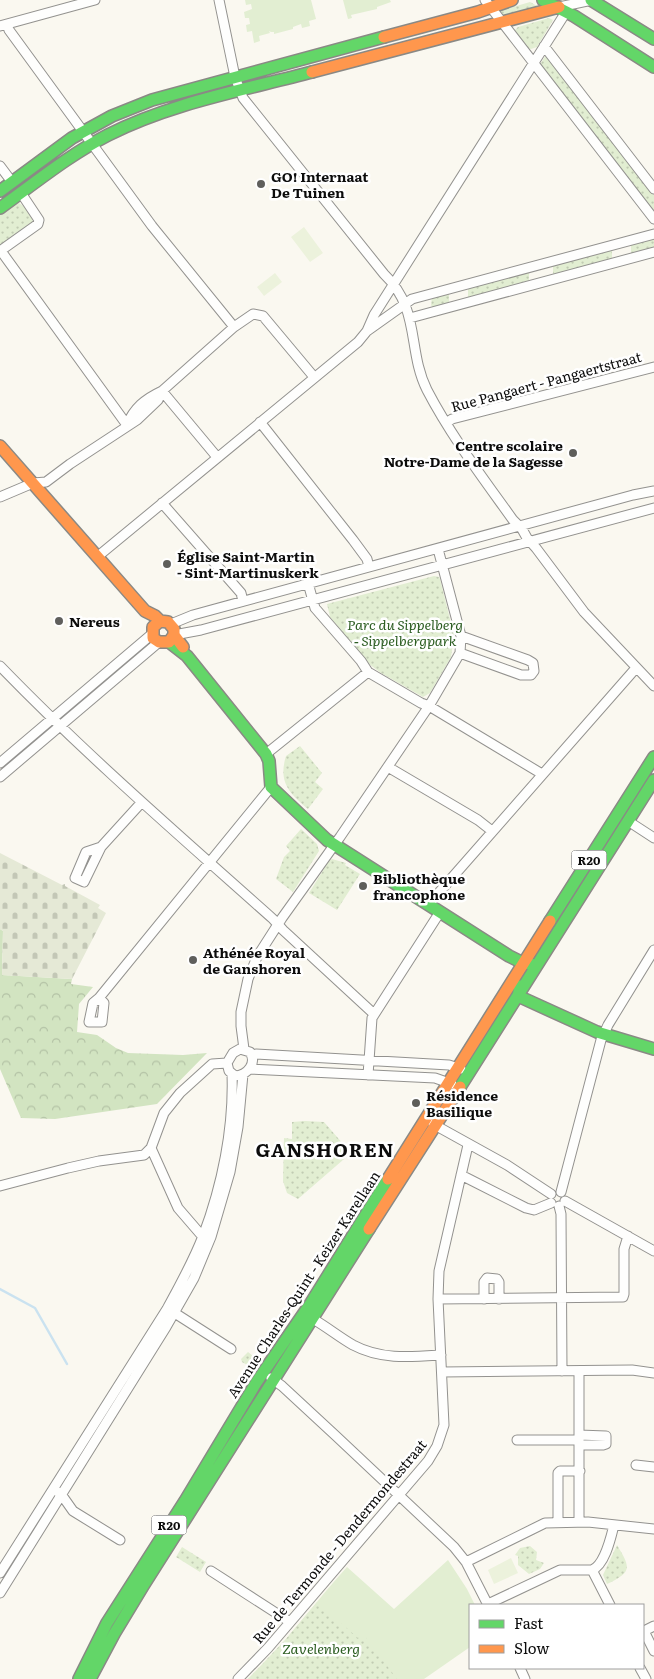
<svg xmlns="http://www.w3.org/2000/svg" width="654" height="1679" viewBox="0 0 654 1679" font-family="Literata,serif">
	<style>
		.grass { fill: #e2eed2 }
		.forest { fill: url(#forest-crowns) }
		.cemetery { fill: url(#cemetery-stones) }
		.park { fill: url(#park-dots) }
		.pitch { fill: #ecf2dc }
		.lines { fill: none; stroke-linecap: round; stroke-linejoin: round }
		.stream { stroke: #cae2f0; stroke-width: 2.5 }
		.street-casing { stroke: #93928f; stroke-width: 11 }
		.fast-casing { stroke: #8a8985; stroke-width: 14 }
		.slow-casing { stroke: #8a8985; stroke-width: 14 }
		.street { stroke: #fefefd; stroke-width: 9 }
		.fast { stroke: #63d668; stroke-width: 11 }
		.slow { stroke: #ff974d; stroke-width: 11 }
		.poi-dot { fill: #5f5f5c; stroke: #fff; stroke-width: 2 }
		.labels { text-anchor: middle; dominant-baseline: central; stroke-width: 5; stroke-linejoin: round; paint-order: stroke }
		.shield { fill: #fff; stroke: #555; stroke-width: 1 }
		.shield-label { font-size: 12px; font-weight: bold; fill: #0c0c0c }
		.poi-label { font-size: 14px; font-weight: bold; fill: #0c0c0c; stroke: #fff; text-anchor: start }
		.street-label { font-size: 14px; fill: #0c0c0c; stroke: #fff }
		.park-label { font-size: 14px; font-style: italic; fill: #2d5e23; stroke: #fff }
		.district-label { font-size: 19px; font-weight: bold; letter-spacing: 1px; fill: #0c0c0c; stroke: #fff }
	</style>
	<defs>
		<pattern id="forest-crowns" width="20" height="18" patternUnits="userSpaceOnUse" patternTransform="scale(1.25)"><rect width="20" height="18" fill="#d2e4c1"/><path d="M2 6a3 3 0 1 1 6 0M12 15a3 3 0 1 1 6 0" fill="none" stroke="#b3c2a5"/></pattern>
		<pattern id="cemetery-stones" width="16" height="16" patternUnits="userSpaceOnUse" patternTransform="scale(1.25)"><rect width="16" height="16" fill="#e5e9d6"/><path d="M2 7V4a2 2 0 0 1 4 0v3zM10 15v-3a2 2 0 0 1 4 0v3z" fill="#c3c7b6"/></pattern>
		<pattern id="park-dots" width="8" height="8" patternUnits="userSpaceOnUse" patternTransform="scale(1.25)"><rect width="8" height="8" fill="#e2eed2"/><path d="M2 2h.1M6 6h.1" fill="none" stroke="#c1cbb3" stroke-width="1.8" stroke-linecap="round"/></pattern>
	</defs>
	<rect width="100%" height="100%" fill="#faf8f0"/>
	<path class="grass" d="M245 0H311L316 19 309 21 310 26 302 28 301 24 293 27V29L274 34V32H271L269 31 270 33 259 36 260 41 254 43 252 31 247 32 246 25 250 24 249 18H245L244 12 252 9 251 4 246 5Z
		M343 0H390L391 2 377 7V9L351 15 352 18 348 19Z
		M448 1560 467 1589 475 1605H470V1647L424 1679H248C285 1645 314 1603 347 1567L394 1609Z"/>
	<path class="forest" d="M0 929 3 931 2 975 72 979 71 984 93 987 79 1004 77 1032 97 1035 116 1048 128 1053 183 1055 207 1053 157 1104 55 1119 21 1118 0 1069Z"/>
	<path class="cemetery" d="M0 853 62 885 65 884V886L100 905 98 908 106 913 72 979 2 975 3 931 0 929Z"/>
	<path class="park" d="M530 2 539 7 503 16 499 11Z
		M549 18 553 20 537 47 531 49 526 48 514 31 518 27Z
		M546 55 654 195V216L539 66Z
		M19 203C25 206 32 215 33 222L0 246V214L15 204Z
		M654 237V250L631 256V243Z
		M612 248V261L553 277V264Z
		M529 271V283L468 300V287Z
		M449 292V305L433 308 431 305 432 297Z
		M434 576 439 577 440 579 454 635 451 657 430 693 423 697 381 673 369 664 330 617 327 604Z
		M300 746 322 773 315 782 323 789 308 809C289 793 278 782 286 756Z
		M301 829 317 844 319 851 293 892 276 879 284 857 290 851 286 846Z
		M332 859 346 863 345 865 360 874 337 910 309 893 329 861Z
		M305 1121 324 1122 351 1153 298 1199 287 1193 283 1181 284 1138 292 1139V1122Z
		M248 1352 253 1356V1357L259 1360 254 1369 242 1362 241 1359Z
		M617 1545C631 1568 632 1572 607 1584L603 1575Z
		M530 1546 537 1552 536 1560 544 1563 540 1569 529 1574 518 1565V1556L515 1555 520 1548Z
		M182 1547 206 1562 200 1572 176 1557Z
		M317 1602 358 1638 364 1635 397 1679H248L285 1640Z"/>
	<path class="pitch" d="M304 227 323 253 310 262 291 237Z
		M275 273 282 282 264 296 257 287Z
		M511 1558 518 1573 494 1584 488 1570Z"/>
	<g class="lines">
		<path class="stream" d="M0 1289 35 1308 67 1364"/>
		<defs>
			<path id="street" d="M219 0 235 77 243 98 384 274C421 309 407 350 427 390 451 436 483 478 513 520L522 529 527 538 536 548 584 612 654 686
				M485 0 654 219
				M559 7 592 0
				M7 24 9 30 152 226 234 327
				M0 26 95 0
				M544 46 654 189
				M0 166 12 182
				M0 251 38 224 39 220 21 193
				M1 251 127 425
				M410 318 654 252
				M367 331 412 299 654 234
				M162 391 217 457
				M260 422 353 540 367 559 369 567
				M446 423 452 419 654 367
				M127 425C134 408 145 399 162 391L234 327 253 314 263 316 314 377
				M0 497 33 483 46 482 70 464 137 420 158 400 162 391
				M162 503 241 593 243 601
				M97 557 358 342 367 331 374 315 566 12
				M308 583 315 608 361 661 368 672 421 703 429 706 542 774
				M171 624 193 615 633 495 654 491
				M174 635 201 630 654 508
				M460 653 521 675H531L534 671 533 663 528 660 461 636
				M0 666C86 755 180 836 273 919L283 930 374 1014
				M266 754 368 672
				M0 763 152 634
				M388 767 478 820 492 831
				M0 777 159 642
				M628 821 654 838
				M101 847 84 882 75 878 86 852 101 847 141 803
				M428 905 636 668
				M99 998 271 787
				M99 998 104 1003 102 1022H89L93 1003Z
				M240 1049 250 1052C257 1063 248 1075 235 1076L229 1071 227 1063 233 1053Z
				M244 1049 241 1026V1012L248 979 257 957 282 918 340 837 429 706 460 653 461 636 438 549
				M252 1055 256 1054 449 1065 461 1069
				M250 1069 435 1078 452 1084
				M368 1075 372 1018 440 912
				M433 1124 507 1165 551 1194
				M151 1148 178 1208 203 1237
				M461 1175 526 1208 534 1210 551 1203
				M0 1186 68 1168 99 1161 144 1155 151 1148 164 1113 180 1093 212 1064 227 1063
				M561 1192 601 1040 608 1025 654 950
				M565 1201 654 1251
				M559 1206 561 1214 562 1371
				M438 1299 623 1297 624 1294V1249L628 1236
				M484 1299V1282L487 1278 497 1279 499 1282V1299
				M170 1310 231 1349
				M313 1319C327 1327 339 1337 353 1345 381 1360 411 1357 441 1355
				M579 1371V1522
				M442 1372 632 1370 654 1373
				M271 1378 282 1386 336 1436 454 1547 466 1562 488 1605
				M579 1435 606 1436V1444L603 1445H580
				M517 1440H579
				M636 1465 654 1467
				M58 1492 61 1494 73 1511 120 1540
				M558 1522V1473L560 1471H580
				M466 1562 545 1523 588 1522 654 1529
				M592 1570 610 1605
				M211 1571 290 1622
				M0 1573 167 1309C180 1285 193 1262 203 1236 222 1186 234 1128 232 1074
				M0 1593 166 1327 194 1278 211 1237 230 1172 238 1127 243 1074
				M488 1604 560 1570H592C605 1565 611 1537 614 1525
				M654 1626 644 1631 654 1651
				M520 1668 525 1679
				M640 1668 646 1679
				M238 1679 268 1648 428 1461 437 1446 444 1425 438 1299 439 1271 468 1145"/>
			<path id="fast" d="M543 0 574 16 654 67
				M591 0 654 39
				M0 191 72 138 112 116 152 100 384 37
				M0 208C35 183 69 155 108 135 171 103 244 90 312 72
				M169 642 187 656 266 754 269 761 271 787 327 840 509 956 523 963 531 964
				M550 921 654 757
				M520 986 518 996 597 1032 654 1049
				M460 1087 654 780
				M79 1679 107 1623 185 1501 256 1383 311 1303 388 1179
				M90 1679 114 1634 143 1586 369 1229"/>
			<path id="slow" d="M384 37 478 12 512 0
				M312 72 559 7
				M0 446 145 611 155 616 160 621
				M174 635 169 642H159L153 638V627L160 621 168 622 174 629V635L183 647
				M388 1179 550 921
				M369 1229 460 1087"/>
		</defs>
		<use href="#street" class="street-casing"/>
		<use href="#fast" class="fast-casing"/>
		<use href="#slow" class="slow-casing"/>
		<use href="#street" class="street"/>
		<use href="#fast" class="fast"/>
		<use href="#slow" class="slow"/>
	</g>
	<g class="poi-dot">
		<circle cx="261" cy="184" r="5"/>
		<circle cx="573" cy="453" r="5"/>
		<circle cx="167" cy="564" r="5"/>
		<circle cx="59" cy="621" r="5"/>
		<circle cx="363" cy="886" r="5"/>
		<circle cx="193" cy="960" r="5"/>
		<circle cx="416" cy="1103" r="5"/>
	</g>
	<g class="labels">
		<g class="shield">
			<rect x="571.5" y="850.5" width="35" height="19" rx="4"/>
			<rect x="151.5" y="1515.5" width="35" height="19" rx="4"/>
		</g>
		<g class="shield-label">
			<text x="589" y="860">R20</text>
			<text x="169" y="1525">R20</text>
		</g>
		<g class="poi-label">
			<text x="271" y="176">GO! Internaat<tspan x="271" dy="16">De Tuinen</tspan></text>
			<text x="563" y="445" text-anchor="end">Centre scolaire<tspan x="563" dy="16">Notre-Dame de la Sagesse</tspan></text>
			<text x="177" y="556">Église Saint-Martin<tspan x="177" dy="16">- Sint-Martinuskerk</tspan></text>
			<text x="69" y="621">Nereus</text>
			<text x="373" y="878">Bibliothèque<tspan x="373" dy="16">francophone</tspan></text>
			<text x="203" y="952">Athénée Royal<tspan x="203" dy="16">de Ganshoren</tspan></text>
			<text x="426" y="1095">Résidence<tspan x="426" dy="16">Basilique</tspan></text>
		</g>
		<g class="street-label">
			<text transform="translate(546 381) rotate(-15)">Rue Pangaert - Pangaertstraat</text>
			<text transform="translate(303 1284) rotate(-57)">Avenue Charles-Quint - Keizer Karellaan</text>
			<text transform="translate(339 1541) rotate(-50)">Rue de Termonde - Dendermondestraat</text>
		</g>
		<g class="park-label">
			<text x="405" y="624">Parc du Sippelberg<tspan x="405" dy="16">- Sippelbergpark</tspan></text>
			<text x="321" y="1648">Zavelenberg</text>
		</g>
		<g class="district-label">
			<text x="325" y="1149">GANSHOREN</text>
		</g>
	</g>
	<rect x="469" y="1604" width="175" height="65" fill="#ffffff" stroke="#9e9e9e"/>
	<rect x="479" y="1620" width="25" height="8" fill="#63d668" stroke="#9e9e9e"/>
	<text x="514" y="1629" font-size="15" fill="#0c0c0c">Fast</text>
	<rect x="479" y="1645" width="25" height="8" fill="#ff974d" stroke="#9e9e9e"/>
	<text x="514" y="1654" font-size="15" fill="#0c0c0c">Slow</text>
</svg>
